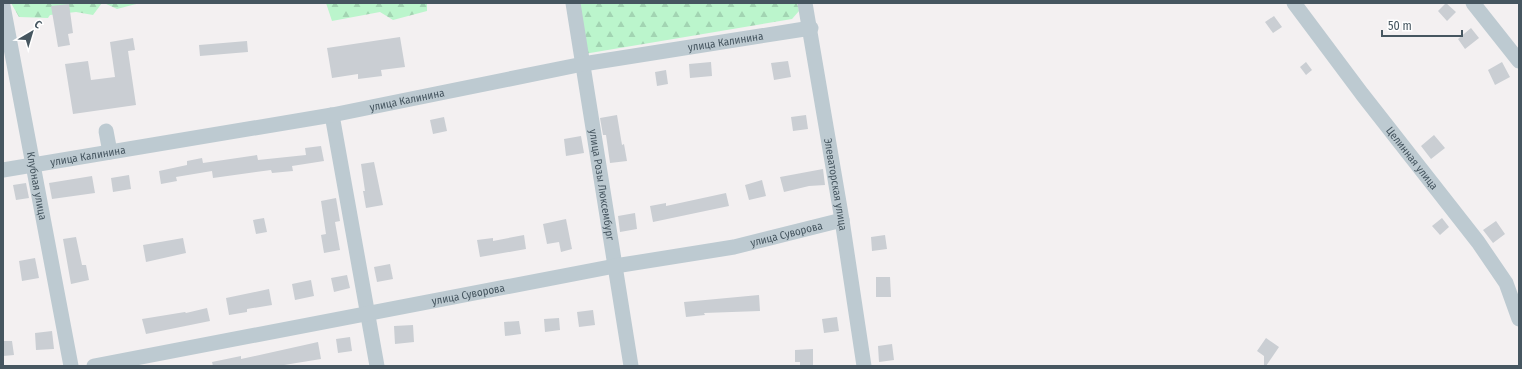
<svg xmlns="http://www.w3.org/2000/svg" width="1522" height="369" viewBox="0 0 1522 369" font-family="'Fira Sans Condensed',sans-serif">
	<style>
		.forest { fill: url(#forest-firs) }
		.building { fill: #caced3 }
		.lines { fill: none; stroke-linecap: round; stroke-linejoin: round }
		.minor { stroke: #bdcad1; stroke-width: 15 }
		.labels { text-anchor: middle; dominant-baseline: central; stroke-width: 3.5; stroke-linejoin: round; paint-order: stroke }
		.street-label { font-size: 11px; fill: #465660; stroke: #fff }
	</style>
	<defs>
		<pattern id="forest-firs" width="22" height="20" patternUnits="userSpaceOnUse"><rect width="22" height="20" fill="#bbf5cc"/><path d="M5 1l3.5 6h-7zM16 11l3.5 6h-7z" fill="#a2d4b2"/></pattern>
	</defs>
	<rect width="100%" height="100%" fill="#f3f0f1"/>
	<path class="forest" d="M11 3H102L93 15 76 12 50 15 48 18 19 17Z
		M104 3H155L136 4 117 9Z
		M326 3H427V11L393 20 380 12 332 21Z
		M577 3H797L799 11 792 19 584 54Z"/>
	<path class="building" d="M1446 3 1456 12 1447 21 1438 11Z
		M69 4 73 33 68 34 70 45 58 47 51 6Z
		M1274 16 1282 27 1273 33 1265 22Z
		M1471 28 1479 38 1465 49 1458 39Z
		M400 37 405 67 381 70 382 76 358 79V74L332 78 327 48Z
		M133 38 135 50 128 51 136 105 73 114 65 64 88 61 91 80 115 77 110 42Z
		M247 41 248 52 200 56 199 45Z
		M788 61 791 77 774 80 771 63Z
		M711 62 712 76 690 78 689 64Z
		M1306 62 1312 70 1306 75 1300 67Z
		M1502 62 1510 77 1495 85 1488 70Z
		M666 70 668 84 657 86 655 72Z
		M617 115 622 145 624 144 627 161 610 163 606 135H603L600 118Z
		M806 115 808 129 793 131 791 117Z
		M444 117 447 131 433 134 430 120Z
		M1434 135 1445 148 1431 159 1421 146Z
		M581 136 584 153 566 156 564 139Z
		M321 146 324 161 292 166 293 171 272 173 271 170 213 178 212 171 176 177 177 181 161 184 159 171 187 165V161L202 158 203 163 257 155 258 160 306 155 305 148Z
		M374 162 383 205 366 208 363 191H365L361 164Z
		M823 169 825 185 809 186 784 192 780 177Z
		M129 175 131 189 113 192 111 178Z
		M92 176 95 193 52 199 49 183Z
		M762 180 766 196 749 200 745 185Z
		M26 183 29 198 16 200 13 185Z
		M726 193 729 206 653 222 650 206 666 203V206Z
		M336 198 340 221 335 222 340 250 324 253 321 235 326 234 321 201Z
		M635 213 637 229 620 232 618 216Z
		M264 218 267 232 256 234 253 220Z
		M1442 218 1449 227 1440 235 1432 226Z
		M566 219 572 249 561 252 559 242 547 244 543 224Z
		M1496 221 1505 234 1493 243 1483 230Z
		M524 235 526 249 480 257 477 240 493 238V241Z
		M885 235 887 249 872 251 871 237Z
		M76 237 82 265H86L89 280 71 284 63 239Z
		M183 238 186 253 146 262 143 245Z
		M35 258 39 278 22 281 19 261Z
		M390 264 393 279 377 282 374 267Z
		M347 275 350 288 334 292 331 278Z
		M876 277H890L891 297H876Z
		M311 280 314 296 295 300 292 284Z
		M269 289 272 305 247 309V312L229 315 226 298Z
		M759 295 760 311 704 313 705 315 686 317 684 302Z
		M207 308 210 321 146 334 142 319 185 312 186 313Z
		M593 310 595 325 579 327 577 312Z
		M837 317 839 331 824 333 822 319Z
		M559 318 560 330 545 332 544 319Z
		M519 321 521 334 505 336 504 322Z
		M413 325 414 342 395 344 394 326Z
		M52 331 54 349 36 350 35 333Z
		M350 337 352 351 338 353 336 339Z
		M1266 338 1279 347 1266 366H1264V356L1257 351Z
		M3 341H12L14 355 3 356Z
		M318 342 321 359 278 366H213L212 362 241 356V359Z
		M892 344 894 360 879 362 878 346Z
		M813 349V366H800V362H795V350Z"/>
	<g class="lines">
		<g class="minor">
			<path id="s1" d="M573 3 631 366"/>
			<path id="s2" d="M805 3 842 220 864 366"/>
			<path id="s3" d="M1294 3 1362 94 1478 242 1506 283 1519 319"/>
			<path d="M1473 3 1519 61"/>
			<path id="s4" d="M3 6 71 366"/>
			<path d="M332 115 377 366"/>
			<path d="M106 131 110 152"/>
			<path id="s5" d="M3 170 332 115 583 64 811 28"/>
			<path id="s6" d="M94 366 615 266 734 247 842 220"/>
		</g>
	</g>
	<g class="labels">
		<g class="street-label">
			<text stroke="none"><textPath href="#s5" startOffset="734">улица Калинина</textPath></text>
			<text stroke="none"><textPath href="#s5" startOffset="410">улица Калинина</textPath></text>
			<text stroke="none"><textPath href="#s5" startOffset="86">улица Калинина</textPath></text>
			<text stroke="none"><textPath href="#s3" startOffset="195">Целинная улица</textPath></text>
			<text stroke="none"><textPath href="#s1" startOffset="184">улица Розы Люксембург</textPath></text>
			<text stroke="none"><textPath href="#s2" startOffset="184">Элеваторская улица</textPath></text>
			<text stroke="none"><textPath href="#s4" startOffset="183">Клубная улица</textPath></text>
			<text stroke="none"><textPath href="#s6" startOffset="705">улица Суворова</textPath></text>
			<text stroke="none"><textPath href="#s6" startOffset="381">улица Суворова</textPath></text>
		</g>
	</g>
	<rect width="1522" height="369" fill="none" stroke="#465660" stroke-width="8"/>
	<g transform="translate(32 32) rotate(38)" stroke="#ffffff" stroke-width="3" paint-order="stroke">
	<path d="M0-3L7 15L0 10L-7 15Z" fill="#465660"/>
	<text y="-6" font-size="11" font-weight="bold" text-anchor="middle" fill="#465660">С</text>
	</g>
	<path d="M1382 30v6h80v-6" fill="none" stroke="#465660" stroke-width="2"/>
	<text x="1388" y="30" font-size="12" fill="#465660" stroke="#ffffff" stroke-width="3" paint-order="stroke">50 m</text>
</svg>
